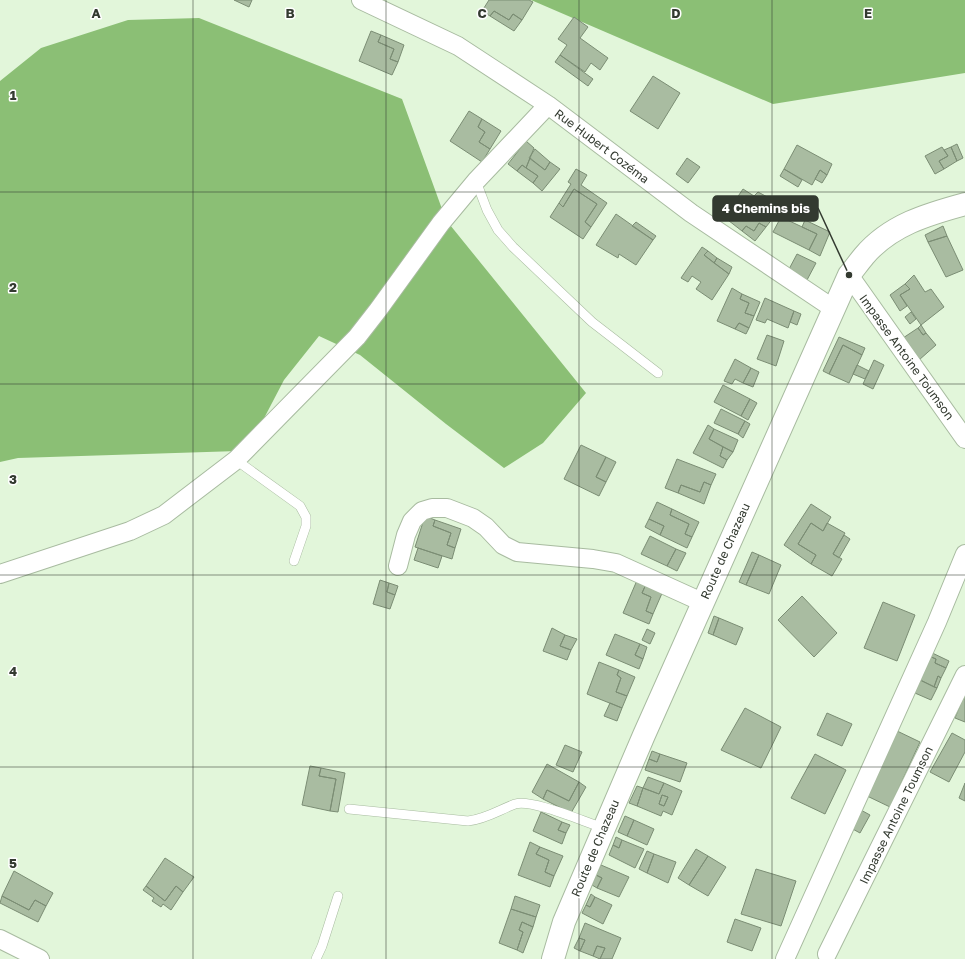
<svg xmlns="http://www.w3.org/2000/svg" width="965" height="959" viewBox="0 0 965 959" font-family="'Golos Text',sans-serif">
	<style>
		.forest { fill: #8bbf75 }
		.building { fill: #a9bca1; stroke: #7b8d74; fill-rule: evenodd }
		.lines { fill: none; stroke-linecap: round; stroke-linejoin: round }
		.lane-casing { stroke: #a8bba0; stroke-width: 10 }
		.street-casing { stroke: #a8bba0; stroke-width: 20 }
		.secondary-casing { stroke: #a8bba0; stroke-width: 24 }
		.lane { stroke: #fff; stroke-width: 9 }
		.street { stroke: #fff; stroke-width: 18 }
		.secondary { stroke: #fff; stroke-width: 22 }
		.grid { fill: none; stroke: #333a30; stroke-width: 1; stroke-opacity: 0.55 }
		.labels { text-anchor: middle; dominant-baseline: central; stroke-width: 3; stroke-linejoin: round; paint-order: stroke }
		.street-label { font-size: 12px; fill: #333a30; stroke: #fff }
		.grid-label { font-size: 13px; text-anchor: middle; font-weight: bold; fill: #333a30; stroke: #fff; stroke-width: 3; stroke-linejoin: round; paint-order: stroke }
		.leader { fill: none; stroke: #333a30; stroke-width: 1.5 }
		.callout-dot { fill: #333a30; stroke: #fff; stroke-width: 1.5 }
		.callout { fill: #333a30; stroke: #333a30; stroke-width: 1.5 }
		.callout-label { font-size: 13px; text-anchor: middle; font-weight: bold; fill: #fff }
	</style>
	<rect width="100%" height="100%" fill="#e2f6da"/>
	<path class="forest" d="M531 0H965V73L773 104Z
		M199 18 402 99 446 220 586 393 543 443 504 468 446 424 360 355 319 336 284 380 261 424 238 451 18 458 0 462V81L41 48 128 20Z"/>
	<path class="building" d="M234 0H252L249 7Z
		M489 0H529L533 2 522 20 513 14 509 20 494 11 490 16 482 11Z
		M494 11 509 20 513 14 522 20 514 31 490 16Z
		M574 17 588 27 580 38 608 58 600 70 591 63 585 72 560 55 567 45 558 39Z
		M371 31 381 35 378 42 394 49 390 59 398 62 392 75 359 61Z
		M381 35 404 45 398 62 390 59 394 49 378 42Z
		M560 55 593 79 588 86 555 62Z
		M653 76 680 93 658 129 630 111Z
		M469 111 482 119 478 127 485 132 479 142 490 149 482 162 450 141Z
		M482 119 501 131 490 149 479 142 485 132 478 127Z
		M526 141 534 148 526 168 522 165 517 171 508 164Z
		M957 144 963 158 957 161 951 147Z
		M797 145 832 164 827 175 820 170 812 185 784 169Z
		M942 147 948 156 939 161 944 169 935 174 925 156Z
		M951 147 957 161 944 169 939 161 948 156 944 150Z
		M535 149 550 162 545 170 529 158Z
		M530 158 545 170 550 162 560 169 542 191 533 183 538 176 526 168Z
		M687 158 700 167 688 183 676 174Z
		M522 165 538 176 533 183 517 171Z
		M576 169 587 175 581 185 607 203 591 227 585 222 597 204 574 189 563 207 559 203 571 184 568 182Z
		M784 169 802 180 798 187 780 176Z
		M820 170 827 175 822 183 815 179Z
		M574 189 597 204 585 222 591 227 583 239 550 217 559 203 563 207Z
		M743 189 754 196 758 192 784 206 779 221 773 218 766 227 759 223 754 231 746 226 742 231 724 217Z
		M616 214 653 240 636 265 619 254 618 258 596 245Z
		M781 217 817 234 809 250 773 232Z
		M805 220 830 232 820 256 809 250 817 234 802 227Z
		M636 222 656 236 653 240 632 226Z
		M759 223 766 227 755 241 742 231 746 226 754 231Z
		M943 226 947 236 928 242 925 235Z
		M947 236 963 270 946 277 928 242Z
		M702 247 708 251 704 255 729 274 712 300 696 289 701 282 692 276 688 282 681 278Z
		M708 251 717 258 714 263 704 255Z
		M797 254 816 263 807 280 788 271Z
		M717 258 732 267 729 274 714 263Z
		M914 275 925 292 931 289 944 307 921 325 900 295 910 289 905 284Z
		M905 284 910 289 900 295 907 306 900 311 890 295Z
		M732 288 742 294 740 299 749 303 745 313 754 316 749 328 739 323 735 329 717 321Z
		M742 294 760 302 754 316 745 313 749 303 740 299Z
		M765 298 794 311 788 328 767 319 765 323 756 320Z
		M794 311 801 314 797 325 790 322Z
		M911 312 916 319 910 324 905 317Z
		M739 323 749 328 746 334 735 329Z
		M921 325 926 333 923 335 918 328Z
		M918 328 923 335 926 333 936 345 919 360 903 338Z
		M767 335 784 341 776 366 757 359Z
		M839 337 865 348 862 355 843 345 829 374 823 371Z
		M843 345 862 355 849 383 829 374Z
		M735 359 751 368 743 383 735 379 732 384 724 381Z
		M874 360 884 365 873 389 863 384Z
		M857 365 869 371 865 379 853 374Z
		M751 368 759 372 753 387 743 383Z
		M723 385 750 399 741 416 714 402Z
		M750 399 757 403 748 420 741 416Z
		M721 409 745 421 738 434 714 423Z
		M745 421 750 424 743 438 738 434Z
		M708 425 714 429 709 439 723 447 720 456 727 460 723 468 693 453Z
		M714 429 738 440 733 452 709 439Z
		M581 445 606 457 596 477 606 482 599 496 564 479Z
		M723 447 733 452 727 460 720 456Z
		M606 457 616 462 606 482 596 477Z
		M677 459 716 474 711 485 704 482 700 492 681 485 678 493 665 488Z
		M704 482 711 485 704 504 678 493 681 485 700 492Z
		M657 502 672 509 670 515 689 524 685 534 692 537 687 548 660 535 664 526 649 519Z
		M811 504 831 517 823 531 811 523 798 544 816 555 811 564 784 545Z
		M672 509 699 522 692 537 685 534 689 524 670 515Z
		M425 516 435 520 433 526 451 533 447 545 455 548 452 559 415 547Z
		M649 519 664 526 660 535 645 527Z
		M435 520 461 529 455 548 447 545 451 533 433 526Z
		M811 523 823 531 827 523 845 533 833 554 842 559 832 576 811 564 816 555 798 544Z
		M844 535 850 539 839 558 833 554Z
		M650 536 676 549 667 566 641 554Z
		M418 548 442 556 438 568 414 560Z
		M676 549 686 553 677 571 667 566Z
		M752 552 759 555 746 585 739 582Z
		M759 555 781 565 769 594 746 585Z
		M638 578 647 582 642 593 651 597 646 611 653 614 649 624 623 613Z
		M380 580 389 583 387 592 395 595 390 609 373 604Z
		M647 582 663 591 653 614 646 611 651 597 642 593Z
		M389 583 398 586 395 595 387 592Z
		M802 596 837 633 814 657 778 620Z
		M883 602 915 615 897 661 864 648Z
		M714 616 719 618 713 635 708 633Z
		M719 618 743 628 736 645 713 635Z
		M552 628 565 635 560 646 571 650 567 660 543 651Z
		M647 629 655 633 650 644 642 640Z
		M615 634 640 644 635 655 643 659 639 669 606 655Z
		M565 635 577 639 571 650 560 646Z
		M640 644 647 647 643 659 635 655Z
		M926 650 949 661 946 668 935 663 936 659 924 654Z
		M924 654 936 659 935 663 946 668 941 678 938 676 934 687 914 677Z
		M599 662 619 670 617 675 621 678 616 692 627 696 622 708 587 694Z
		M619 670 635 677 627 696 616 692 621 678 617 675Z
		M938 676 941 678 937 688 934 687Z
		M914 677 937 688 931 700 908 690Z
		M965 693V722L955 718Z
		M610 703 622 708 617 721 604 716Z
		M745 708 781 727 761 768 721 750Z
		M827 713 852 724 842 746 817 735Z
		M895 730 920 742 890 807 865 795Z
		M952 733 965 740V752L949 782 930 772Z
		M565 745 582 752 573 772 556 765Z
		M652 751 660 754 657 762 649 759Z
		M660 754 687 763 680 782 645 770 649 759 657 762Z
		M815 754 846 770 825 814 791 798Z
		M547 764 579 782 569 801 547 790 543 799 532 792Z
		M310 766 321 768 319 776 336 779 330 811 302 805Z
		M321 768 345 773 338 812 330 811 336 779 319 776Z
		M648 777 664 783 659 794 643 788Z
		M579 782 586 787 571 813 543 799 547 790 569 801Z
		M664 783 682 791 672 815 663 811 661 816 637 806 643 788 659 794ZM662 795 668 797 664 806 659 804Z
		M965 783V801L959 798Z
		M637 786 643 788 637 806 629 803Z
		M662 795 668 797 664 806 659 804Z
		M859 809 870 815 860 833 849 827Z
		M541 812 562 822 558 830 566 833 562 844 533 831Z
		M625 816 634 820 627 836 618 832Z
		M634 820 654 829 647 845 627 836Z
		M562 822 570 825 566 833 558 830Z
		M616 837 622 840 619 848 613 845Z
		M622 840 644 849 635 868 609 855 613 845 619 848Z
		M530 842 540 847 536 854 549 860 545 872 554 876 550 887 518 875Z
		M540 847 563 856 554 876 545 872 549 860 536 854Z
		M696 849 708 856 689 885 678 878Z
		M647 851 654 854 647 873 639 869Z
		M654 854 676 862 668 883 647 873Z
		M708 856 726 867 708 896 689 885Z
		M165 858 194 877 183 892 176 886 165 901 146 886Z
		M601 865 629 877 619 897 597 888 602 878 596 875Z
		M756 869 796 881 781 926 741 914Z
		M14 871 53 893 46 906 35 900 29 910 2 896Z
		M596 875 602 878 597 888 592 885Z
		M146 886 165 901 176 886 183 892 171 910 163 904 161 907 152 901 154 898 143 890Z
		M591 894 595 897 590 907 586 905Z
		M2 896 29 910 35 900 46 906 38 922 0 903Z
		M515 896 540 905 536 917 511 909Z
		M595 897 612 905 603 924 582 913 586 905 590 907Z
		M511 909 536 917 533 927 522 922 519 930 523 932 517 950 499 943Z
		M735 919 761 928 752 951 727 942Z
		M522 922 533 927 523 953 517 950 523 932 519 930Z
		M585 923 621 938 612 959H600L605 948 597 946 593 956 580 951 585 940 579 938Z
		M579 938 585 940 580 951 574 948Z
		M597 946 605 948 600 959 593 956Z"/>
	<g class="lines">
		<defs>
			<path id="lane" d="M476 181 487 210 498 230 513 247 592 322 658 373
				M236 460 300 506 306 517V526L294 561
				M349 809 468 821C486 819 499 810 515 804 533 799 584 822 604 828
				M316 959 322 946 338 896"/>
			<path id="street" d="M361 0 458 46 548 105 691 213 834 309
				M849 275 965 439
				M398 566 406 535 412 521 422 511 432 508H447L473 518 486 527 503 545 517 552 593 559 616 563 702 602
				M0 574 130 531 164 515 236 460 357 337 378 310 441 223 476 181 548 105
				M0 939 40 959
				M827 954 965 675
				M785 959 937 622 965 554"/>
			<path id="secondary" d="M553 959 564 922 644 735 849 275C854 269 859 262 864 256 890 225 928 214 965 204"/>
		</defs>
		<use href="#lane" class="lane-casing"/>
		<use href="#street" class="street-casing"/>
		<use href="#secondary" class="secondary-casing"/>
		<use href="#lane" class="lane"/>
		<use href="#street" class="street"/>
		<use href="#secondary" class="secondary"/>
	</g>
	<path class="grid" d="M193 0V959M386 0V959M579 0V959M772 0V959M0 192H965M0 384H965M0 575H965M0 767H965"/>
	<g class="labels">
		<g class="street-label">
			<text transform="translate(602 146) rotate(37)">Rue Hubert Cozéma</text>
			<text transform="translate(907 357) rotate(54)">Impasse Antoine Toumson</text>
			<text transform="translate(725 551) rotate(-66)">Route de Chazeau</text>
			<text transform="translate(896 815) rotate(-64)">Impasse Antoine Toumson</text>
			<text transform="translate(595 848) rotate(-67)">Route de Chazeau</text>
		</g>
	</g>
	<g class="grid-label">
		<text x="96" y="18">A</text>
		<text x="290" y="18">B</text>
		<text x="482" y="18">C</text>
		<text x="676" y="18">D</text>
		<text x="868" y="18">E</text>
		<text x="13" y="100">1</text>
		<text x="13" y="292">2</text>
		<text x="13" y="484">3</text>
		<text x="13" y="676">4</text>
		<text x="13" y="868">5</text>
	</g>
	<path class="leader" d="M849 275L818 208"/>
	<circle class="callout-dot" cx="849" cy="275" r="4"/>
	<rect class="callout" x="713" y="196" width="105" height="25" rx="4"/>
	<g class="callout-label">
		<text x="766" y="213">4 Chemins bis</text>
	</g>
</svg>
